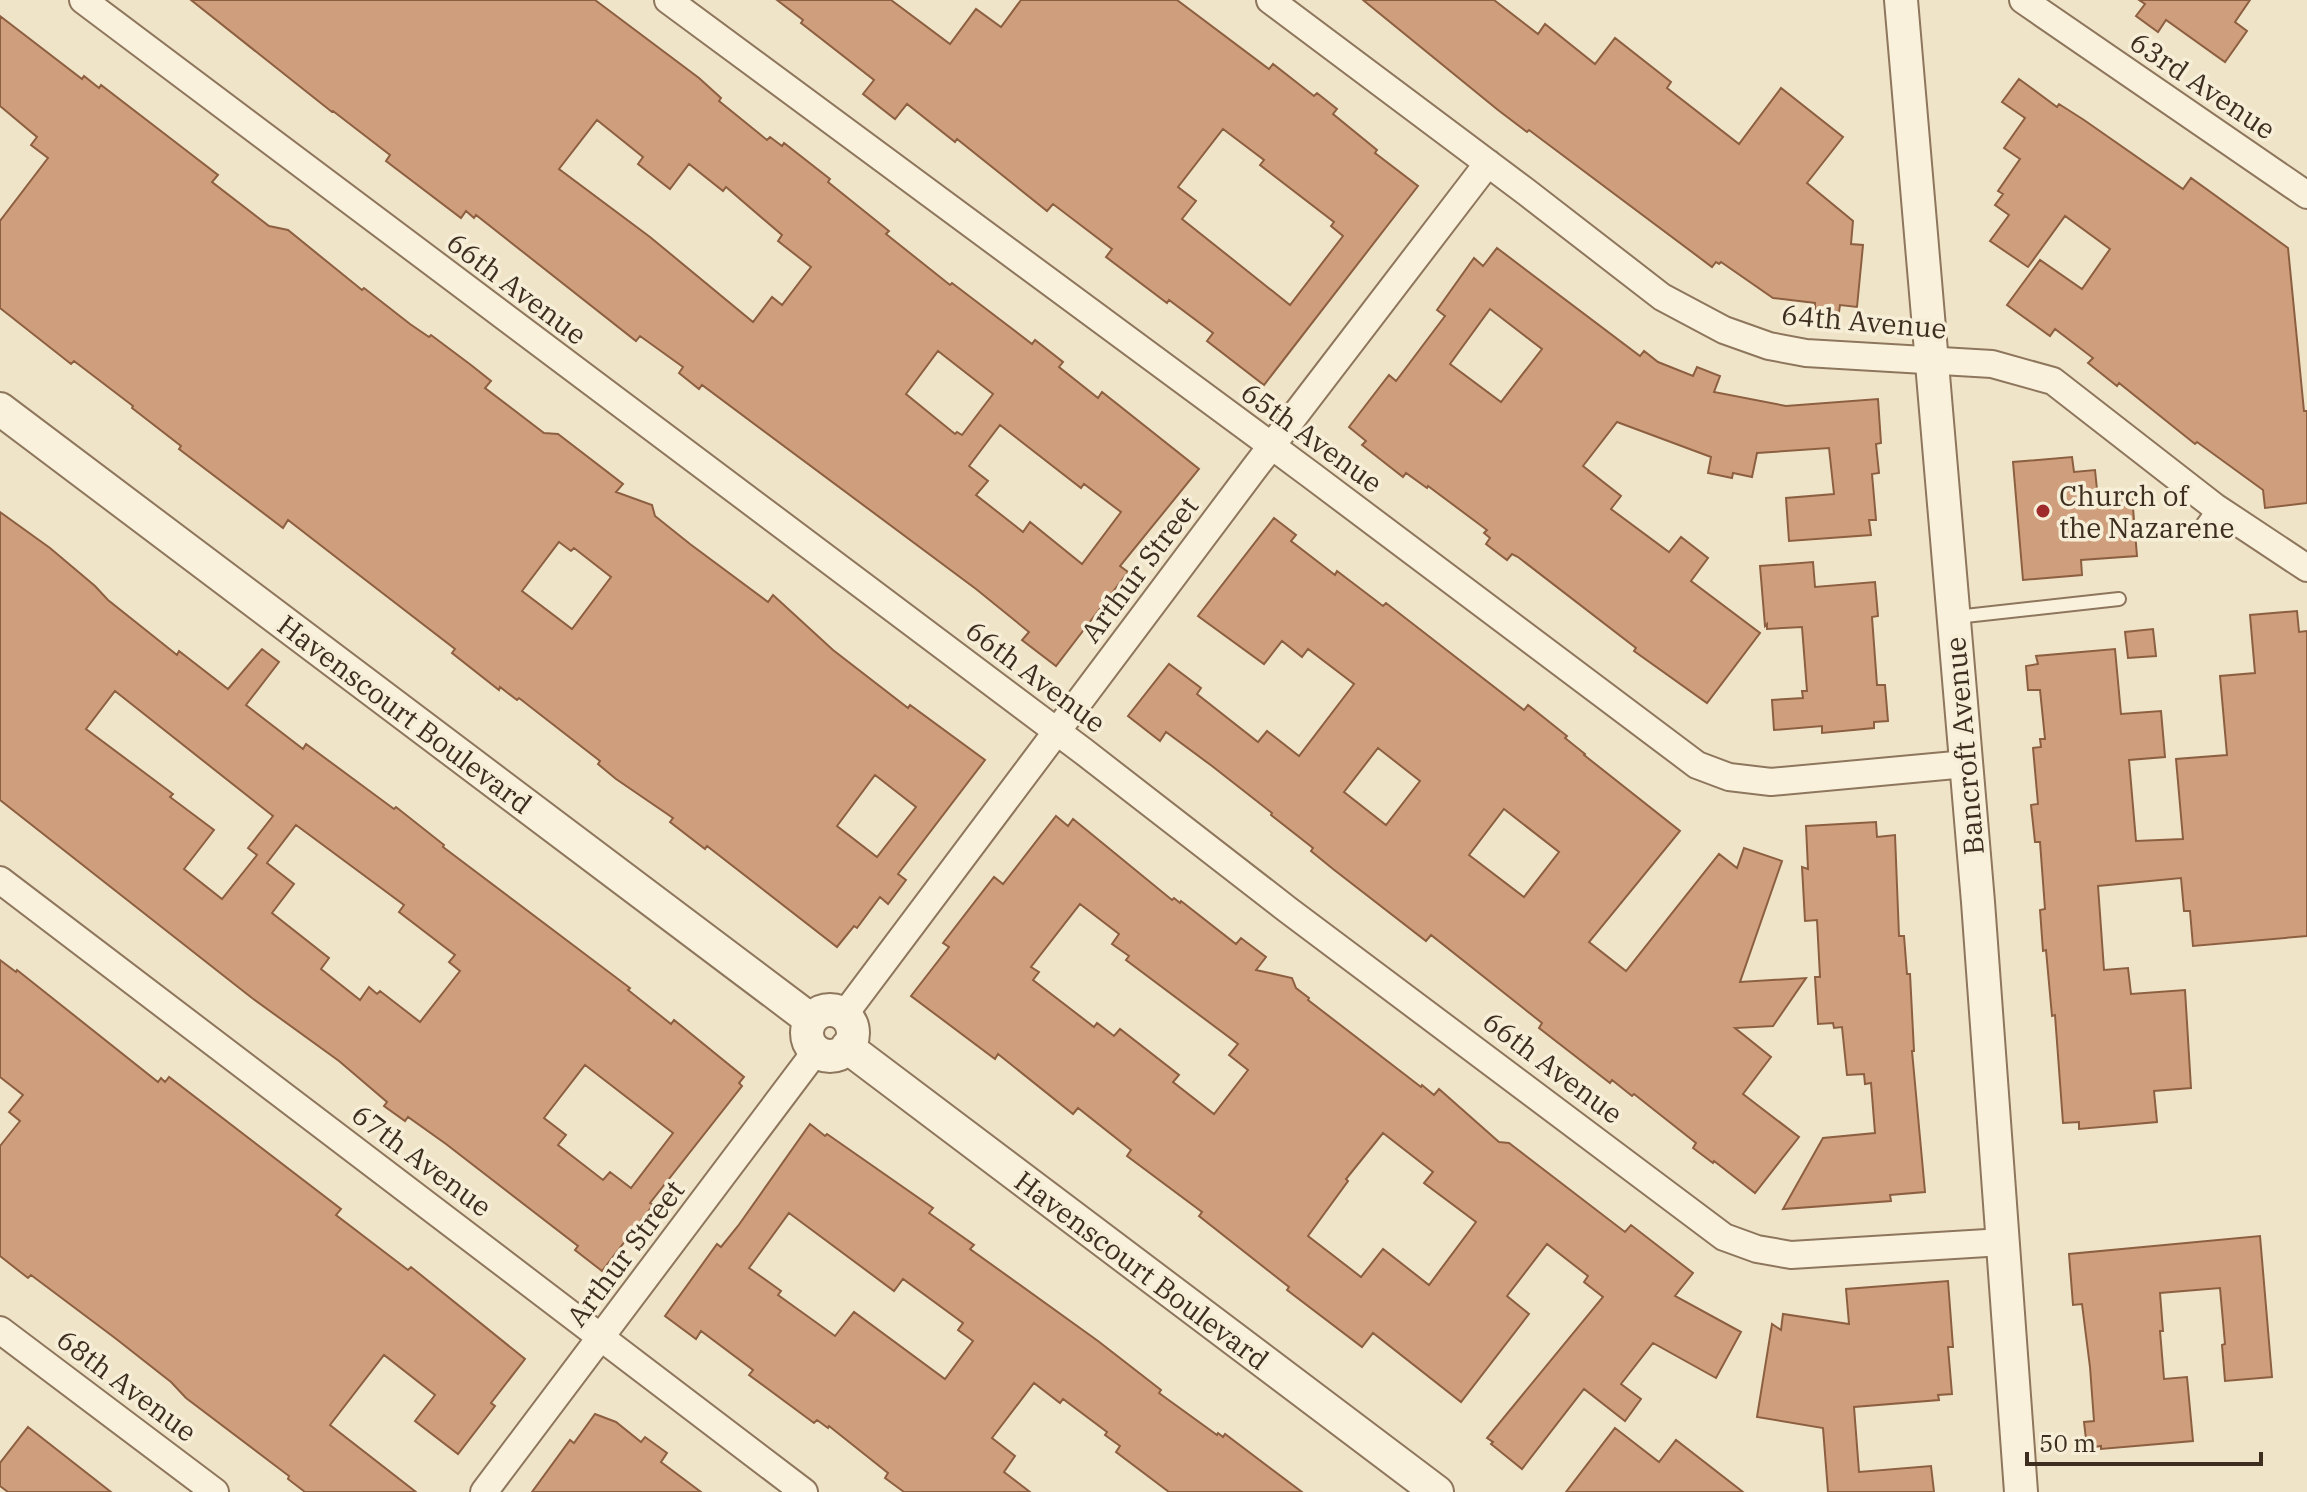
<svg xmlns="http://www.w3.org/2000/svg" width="2307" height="1492" viewBox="0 0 2307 1492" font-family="'IBM Plex Serif',serif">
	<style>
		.building { fill: #cf9f7d; stroke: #8d5f41; stroke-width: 2; fill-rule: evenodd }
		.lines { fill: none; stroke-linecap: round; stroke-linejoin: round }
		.service-casing { stroke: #8d765c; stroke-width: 16 }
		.minor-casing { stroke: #8d765c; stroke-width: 30 }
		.tertiary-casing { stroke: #8d765c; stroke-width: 36 }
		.service { stroke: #faf1dc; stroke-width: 12 }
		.minor { stroke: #faf1dc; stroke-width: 26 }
		.tertiary { stroke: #faf1dc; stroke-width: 32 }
		.poi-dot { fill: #9e2a2b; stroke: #f7eed8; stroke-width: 3 }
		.labels { text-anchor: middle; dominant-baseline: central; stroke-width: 7; stroke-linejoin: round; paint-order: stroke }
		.street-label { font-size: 28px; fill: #3d2e20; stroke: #f7eed8 }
		.poi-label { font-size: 28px; fill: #3d2e20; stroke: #f7eed8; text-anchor: start }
	</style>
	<rect width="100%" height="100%" fill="#f0e4c8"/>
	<path class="building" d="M191 0H595L699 78 721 98 719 101 767 140 770 137 782 146 784 143 830 179 828 182 889 231 886 234 950 285 952 283 1032 344 1035 340 1063 362 1059 367 1098 398 1102 392 1199 469 1120 566 1128 572 1056 666 1022 640 1029 632 976 589 702 385 699 389 679 373 683 367 640 336 636 341 476 215 474 218 466 211 461 218 386 161 390 155 333 111 332 112ZM597 120 643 157 638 164 670 189 689 164 723 191 726 187 782 235 778 241 811 267 782 305 772 297 753 322 650 237 559 169ZM938 351 993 394 962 435 957 432 955 434 906 394ZM1000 425 1081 488 1084 484 1121 512 1082 564 1030 522 1023 532 976 495 988 481 969 466Z
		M777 0H891L950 44 976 9 1001 27 1021 0H1177L1269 69 1273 64 1314 96 1317 93 1337 109 1333 114 1377 150 1375 153 1418 186 1264 385 1207 341 1213 333 1169 300 1167 303 1106 257 1112 249 1053 204 1047 211 957 139 955 142 907 104 895 119 863 94 874 80 801 23 803 20ZM1223 129 1264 160 1260 165 1334 222 1331 226 1343 236 1290 305 1182 219 1196 201 1178 187Z
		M1363 0H1494L1538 34 1545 24 1595 64 1615 38 1671 82 1667 88 1739 144 1781 88 1843 137 1807 183 1853 221 1851 244 1863 245 1857 307 1840 305 1839 312 1815 310V303L1773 298 1721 262 1719 264 1716 262 1712 267 1529 130 1527 132 1498 110Z
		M2139 0H2250L2235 22 2247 31 2225 62 2166 20 2158 32 2136 16 2145 4Z
		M0 16 82 79 84 76 99 88 101 85 183 148 218 175 212 182 269 226 288 230 362 290 364 288 410 324 429 337 431 335 471 365 491 381 485 388 544 433 558 434 623 484 616 492 652 505 655 516 690 544 768 602 773 595 833 650 908 708 910 705 985 760 898 874 906 880 888 904 880 897 857 928 854 926 837 947 707 846 705 849 670 822 673 818 616 779 598 764 600 761 519 698 517 700 500 687 499 690 452 653 455 649 350 568 288 520 283 528 179 449 181 446 132 408 133 406 74 361 71 364 0 308V221L48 158 31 145 37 137 0 106ZM559 542 571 551 574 548 611 577 572 629 522 591ZM875 775 916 807 877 857 837 826Z
		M2019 79 2057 107 2059 104 2084 120 2183 189 2191 178 2288 248 2304 411H2307V503L2265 508 2263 490 2197 442 2195 444 2119 383 2117 386 2088 363 2093 358 2055 329 2050 336 2007 305 2040 260 2082 289 2110 249 2065 216 2028 267 1990 241 2009 215 1995 205 2003 194 1998 191 2020 159 2004 148 2025 118 2002 102Z
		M1497 248 1640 356 1644 351 1658 362 1693 376 1697 367 1720 376 1714 392 1786 406 1878 399 1881 443 1876 444 1879 473 1872 474 1876 520H1869L1871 535 1789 541 1786 498 1834 494 1829 448 1757 453 1752 477 1733 473 1732 478 1708 473 1711 457 1617 422 1583 466 1621 496 1611 509 1669 552 1681 537 1708 558 1691 581 1760 633 1707 703 1634 651 1636 648 1518 557 1512 554 1507 560 1486 544 1490 538 1484 533 1487 530 1428 486 1427 488 1406 473 1403 477 1362 445 1366 441 1349 427 1389 375 1396 381 1445 316 1437 310 1474 258 1483 266ZM1490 309 1542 349 1501 402 1450 364Z
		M2072 457 2074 472 2095 470 2098 499 2132 496 2137 556 2081 560 2082 575 2023 580 2013 462Z
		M0 512 50 548 95 586 108 600 177 655 179 651 228 689 262 649 279 662 246 705 303 749 306 744 394 809 396 807 444 845 443 847 630 988 628 990 671 1024 674 1020 744 1077 739 1083 742 1086 650 1203 653 1205 602 1271 575 1250 578 1246 446 1144 408 1117 405 1121 384 1106 387 1102 339 1061 252 998 0 800ZM115 691 273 816 248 848 257 855 222 899 184 869 214 830 170 797 173 794 86 729ZM296 825 404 905 399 912 455 955 449 962 460 971 420 1022 380 991 377 994 369 987 360 1000 321 969 329 958 272 913 294 884 267 863ZM585 1065 673 1133 631 1188 610 1172 603 1180 558 1145 566 1135 544 1118Z
		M1274 518 1296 535 1291 541 1335 575 1337 571 1383 606 1386 603 1524 710 1528 705 1567 736 1565 738 1585 754 1584 755 1680 831 1589 942 1626 971 1719 854 1737 868 1744 848 1782 861 1740 982 1806 978 1773 1026 1735 1028 1771 1057 1743 1094 1799 1137 1755 1193 1714 1161 1713 1163 1693 1148 1696 1143 1634 1094 1632 1096 1612 1080 1610 1083 1539 1028 1542 1023 1431 935 1426 941 1333 869 1311 851 1313 848 1271 815 1272 813 1212 766 1166 732 1160 741 1128 716 1169 664 1201 688 1197 694 1258 742 1267 731 1299 756 1354 684 1308 649 1302 657 1282 641 1264 664 1198 616ZM1378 748 1420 781 1386 825 1344 792ZM1504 809 1559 852 1524 897 1469 855Z
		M1813 562 1815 587 1875 582 1878 616 1872 617 1877 685H1885L1888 721 1874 722V728L1822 733V726L1774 730 1772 700 1803 698 1802 691H1807L1802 627 1767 629V624L1765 626 1760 566Z
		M2297 611 2299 632 2307 631V936L2193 946 2190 911H2184L2181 878 2098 886 2104 970 2128 968 2131 994 2185 990 2191 1088 2154 1091 2157 1122 2079 1129V1122L2063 1123 2055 1015 2052 1016 2046 950 2043 951 2040 910 2045 909 2040 842H2035L2031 805 2038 804 2033 748 2041 747 2040 739H2045L2040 690H2028L2026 666 2038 664 2036 656 2115 649 2121 714 2161 711 2165 757 2129 760 2136 841 2183 839 2176 759 2227 755 2220 676 2255 673 2250 615Z
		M2153 629 2156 656 2128 658 2125 632Z
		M1056 816 1068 826 1073 819 1172 900 1174 898 1180 903 1181 901 1236 944 1241 938 1266 957 1256 970 1292 978 1296 988 1309 998 1308 1000 1421 1087 1422 1085 1434 1095 1439 1089 1499 1142 1509 1143 1625 1232 1631 1225 1693 1273 1675 1296 1741 1332 1716 1378 1653 1343 1621 1384 1641 1399 1625 1421 1584 1389 1522 1469 1491 1444 1493 1442 1487 1438 1603 1297 1584 1282 1588 1276 1547 1244 1507 1296 1529 1314 1461 1402 1373 1333 1362 1347 1287 1290 1289 1287 1199 1216 1202 1212 1127 1156 1131 1150 1078 1108 1073 1114 998 1054 995 1059 911 996 949 947 943 943 994 877 1003 884ZM1080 904 1119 934 1112 944 1129 956 1126 960 1238 1044 1229 1055 1248 1070 1214 1114 1173 1082 1179 1075 1120 1029 1114 1036 1097 1023 1094 1027 1033 980 1039 972 1031 967ZM1383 1133 1433 1172 1424 1183 1476 1222 1429 1285 1383 1249 1361 1277 1308 1236 1348 1181 1346 1179Z
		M1876 822 1877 837 1895 835 1899 936H1904L1907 974H1910L1914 1051H1912L1925 1192 1890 1195 1891 1201 1783 1209 1823 1138 1875 1133 1871 1083 1865 1084 1864 1074 1847 1075 1842 1027 1834 1028 1833 1023 1818 1024 1815 977H1820L1817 920 1805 921 1802 867 1808 869 1806 826Z
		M0 960 16 972 17 970 158 1082 161 1078 165 1082 169 1077 341 1209 336 1215 408 1270 411 1267 525 1359 491 1403 495 1406 458 1454 415 1421 435 1395 384 1355 330 1425 416 1492H305L288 1479 289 1476 186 1398 171 1382 115 1338 31 1275 28 1278 0 1256V1146L20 1121 9 1112 23 1095 0 1077Z
		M810 1124 825 1136 827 1134 933 1208 929 1213 974 1245 970 1249 1098 1341 1161 1390 1159 1393 1217 1435 1218 1433 1223 1437 1225 1434 1302 1492H1169L1116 1452 1120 1446 1105 1435 1107 1432 1063 1399 1060 1403 1034 1383 992 1438 1015 1456 1004 1472 1030 1492H904L885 1478 888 1473 829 1426 828 1428 817 1420 814 1423 749 1375 753 1370 701 1331 696 1339 665 1316 717 1244 721 1247 738 1226ZM789 1213 894 1291 903 1279 963 1323 958 1330 973 1341 945 1379 854 1312 835 1336 778 1295 781 1291 749 1268Z
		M2260 1236 2272 1377 2225 1381 2222 1345 2225 1344 2220 1288 2160 1293 2163 1331H2160L2164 1379 2187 1377 2193 1441 2101 1449V1446L2087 1448 2084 1422 2094 1421 2090 1367 2082 1304 2073 1305 2069 1254Z
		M1948 1281 1953 1347H1948L1952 1394 1938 1395 1939 1400 1854 1407 1859 1472 1931 1466 1934 1492H1828L1823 1428 1757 1417 1772 1324 1781 1330 1783 1314 1849 1324 1846 1289Z
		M595 1414 616 1422 641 1442 645 1437 667 1453 661 1462 701 1492H532L570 1440 574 1443Z
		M28 1427 111 1492H8L0 1486V1463Z
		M1615 1428 1659 1462 1676 1440 1743 1492H1566Z"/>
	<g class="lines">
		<defs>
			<path id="service" d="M2196 533 2215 507
				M1956 617 2119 599"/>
			<path id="minor" d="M83 0 1083 751 1288 910 1724 1237 1757 1249 1791 1255 2003 1242
				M668 0 1311 475 1697 765 1729 777 1771 782 1966 764
				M1270 0 1525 191 1662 297 1724 330 1769 346 1806 353 1992 364 2053 381 2215 507 2307 568
				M2023 0 2307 195
				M0 880 804 1492
				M844 1015 1253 470 1488 163
				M0 1330 215 1492
				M484 1492 816 1051"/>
			<path id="tertiary" d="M1901 0 1978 902 2021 1492
				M0 409 811 1020
				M807 1033a23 23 0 1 1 46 0a23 23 0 1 1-46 0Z
				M847 1047 1437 1492"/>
		</defs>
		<use href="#service" class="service-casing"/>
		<use href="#minor" class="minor-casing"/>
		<use href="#tertiary" class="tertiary-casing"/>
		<use href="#service" class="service"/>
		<use href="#minor" class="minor"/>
		<use href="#tertiary" class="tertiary"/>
	</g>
	<circle class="poi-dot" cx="2043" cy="511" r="8"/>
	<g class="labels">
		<g class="street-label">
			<text transform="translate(2203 85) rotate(34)">63rd Avenue</text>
			<text transform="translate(517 288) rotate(37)">66th Avenue</text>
			<text transform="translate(1864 321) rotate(5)">64th Avenue</text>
			<text transform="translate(1312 437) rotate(36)">65th Avenue</text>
			<text transform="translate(1139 569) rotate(-53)">Arthur Street</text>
			<text transform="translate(1036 676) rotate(37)">66th Avenue</text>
			<text transform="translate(405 714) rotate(37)">Havenscourt Boulevard</text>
			<text transform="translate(1964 746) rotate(-95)">Bancroft Avenue</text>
			<text transform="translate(1553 1067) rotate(37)">66th Avenue</text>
			<text transform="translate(422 1160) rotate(37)">67th Avenue</text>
			<text transform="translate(625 1253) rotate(-53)">Arthur Street</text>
			<text transform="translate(1142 1270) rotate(37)">Havenscourt Boulevard</text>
			<text transform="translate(127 1385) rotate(37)">68th Avenue</text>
		</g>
		<g class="poi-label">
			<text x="2059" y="495">Church of<tspan x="2059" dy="32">the Nazarene</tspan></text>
		</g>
	</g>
	<path d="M2027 1452v12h234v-12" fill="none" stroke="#3d2e20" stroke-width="4"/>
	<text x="2039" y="1452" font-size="24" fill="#3d2e20" stroke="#f7eed8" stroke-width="6" paint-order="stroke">50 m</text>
</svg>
